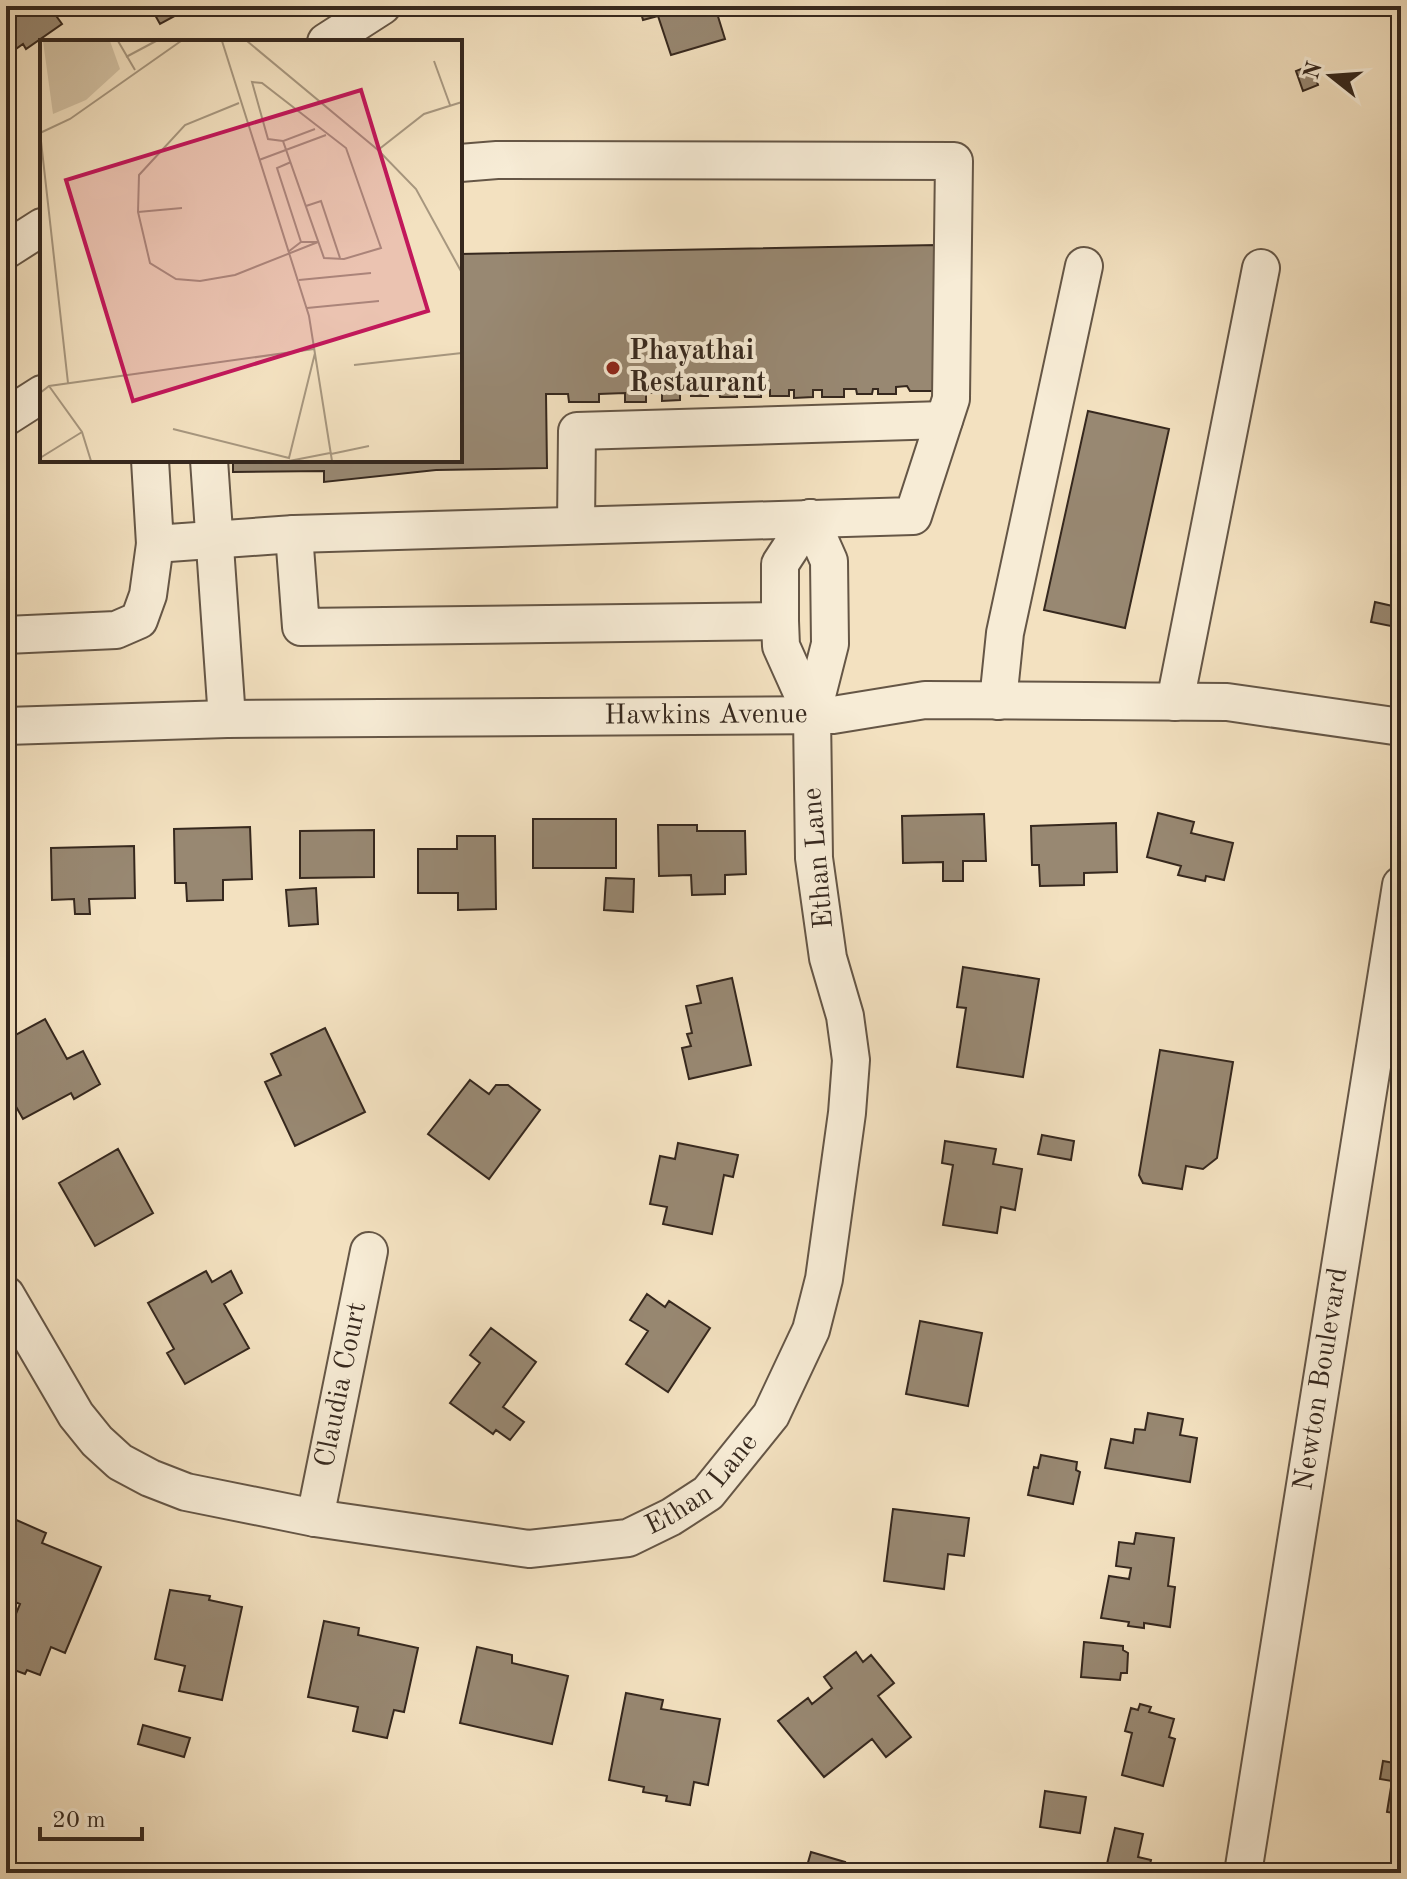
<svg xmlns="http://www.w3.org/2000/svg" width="1407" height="1879" viewBox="0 0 1407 1879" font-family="'Old Standard TT',serif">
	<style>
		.building { fill: #988872; stroke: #36281e; stroke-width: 2 }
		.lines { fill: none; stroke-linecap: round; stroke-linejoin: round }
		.minor-casing { stroke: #655646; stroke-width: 40 }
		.minor { stroke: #f7ecd6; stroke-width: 36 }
		.poi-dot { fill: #8f2418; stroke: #f7ecd6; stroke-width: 3 }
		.labels { text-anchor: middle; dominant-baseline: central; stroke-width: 8; stroke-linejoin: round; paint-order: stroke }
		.poi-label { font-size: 28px; font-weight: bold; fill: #36281e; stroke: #f7ecd6; text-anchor: start }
		.street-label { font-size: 28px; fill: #36281e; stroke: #f7ecd6 }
		.inset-road { fill: none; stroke: #a7977f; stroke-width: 2 }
		.view { fill: #c2185b; fill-opacity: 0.15; stroke: #c2185b; stroke-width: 4 }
		.inset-edge { fill: none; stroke: #36281e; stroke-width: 4 }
	</style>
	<rect width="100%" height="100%" fill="#f3e1c0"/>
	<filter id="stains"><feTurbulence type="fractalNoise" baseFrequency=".0025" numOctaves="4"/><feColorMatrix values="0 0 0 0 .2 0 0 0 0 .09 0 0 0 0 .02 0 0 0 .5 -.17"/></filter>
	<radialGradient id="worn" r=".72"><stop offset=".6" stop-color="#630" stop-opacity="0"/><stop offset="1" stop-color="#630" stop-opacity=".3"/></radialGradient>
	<path class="building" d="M6 6H49L62 24 26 49 23 44 6 56Z
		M150 6H193L160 24Z
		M639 6H730L716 10 725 39 671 55 658 16 643 20Z
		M1311 65 1318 85 1303 91 1296 71Z
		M936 245 939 391H910L907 386 896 387V394H878V389H873L872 394H857L856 389H844V397H822V390H813V397L794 398V390H789V396H770V390H761V397H745L744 392H737V397H720L719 391H708V396H691V392H680V400L662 401V393H646V402H625V393L599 394V402H569L568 394H546L547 468 436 470 324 482V471L233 472V460H460V254Z
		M1088 411 1169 429 1125 628 1044 610Z
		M1401 426V448L1395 440Z
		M1400 595 1401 628 1371 622 1375 602 1397 607Z
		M1158 813 1194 822 1191 833 1233 843 1224 880 1206 876 1205 881 1178 875 1181 866 1147 857Z
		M984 814 986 861H963V881H943V862L903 863 902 816Z
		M533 819H616V868H533Z
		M1116 823 1117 872 1084 873V885L1040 886 1039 865H1032L1031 826Z
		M658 825H697V831H745L746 874 725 875V894L692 895 691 875 659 876Z
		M250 827 252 879 223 880V900L187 901 186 883H175L174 829Z
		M374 830V877L300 878V831Z
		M6 833H16V884H6Z
		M457 836H495L496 909 458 910V893H418V849H457Z
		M134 846 135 898 89 899 90 914H75L74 899 52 900 51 848Z
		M606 878 634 879 633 912 604 910Z
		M316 888 318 924 289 926 286 890Z
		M963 967 1039 979 1023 1077 957 1067 966 1008 957 1007Z
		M732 978 751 1065 689 1079 682 1048 691 1046 687 1034 692 1033 686 1006 701 1003 697 986Z
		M45 1019 67 1059 83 1051 100 1084 74 1099 71 1093 23 1119 6 1089V1040Z
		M325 1028 365 1112 295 1146 265 1082 281 1075 271 1054Z
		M1160 1050 1233 1062 1217 1158 1203 1169 1186 1166 1182 1189 1143 1183 1139 1175Z
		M470 1080 489 1094 496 1085H508L540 1110 489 1179 428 1134Z
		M1042 1135 1074 1141 1071 1160 1038 1154Z
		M945 1141 996 1149 993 1164 1022 1169 1015 1210 1001 1207 997 1233 943 1225 953 1165 942 1163Z
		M678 1143 738 1155 733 1177 724 1175 712 1234 663 1224 667 1207 650 1204 660 1156 675 1159Z
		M118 1149 153 1213 95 1246 59 1183Z
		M206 1271 212 1282 231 1271 242 1293 224 1304 249 1348 185 1384 167 1353 174 1349 148 1303Z
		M647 1294 665 1307 669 1301 710 1328 668 1392 626 1364 648 1331 630 1320Z
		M920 1321 982 1333 968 1406 906 1394Z
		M491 1328 536 1362 503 1407 524 1422 510 1440 496 1430 493 1434 450 1403 480 1363 470 1355Z
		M1148 1413 1183 1419 1180 1435 1197 1438 1190 1482 1105 1468 1111 1439 1133 1443 1135 1429 1145 1430Z
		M1041 1455 1077 1462 1076 1470 1080 1472 1073 1504 1028 1495 1034 1467 1038 1468Z
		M893 1509 969 1518 964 1556 948 1554 944 1589 884 1581Z
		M14 1519 46 1533 42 1543 101 1567 65 1653 51 1647 40 1675 27 1670 25 1674 6 1667 8 1660 6 1659V1638L20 1604 6 1598V1538Z
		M1401 1526V1571L1391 1568Z
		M1136 1533 1174 1538 1168 1586 1175 1587 1170 1627 1144 1623V1628L1128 1626 1129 1622 1101 1618 1109 1576 1129 1579 1131 1568 1116 1566 1119 1542 1134 1544Z
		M170 1590 210 1596 209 1600 242 1607 222 1700 179 1691 185 1666 155 1659Z
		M324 1621 359 1628 358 1635 418 1648 404 1712 394 1710 387 1738 353 1731 358 1707 308 1697Z
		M1084 1642 1123 1646V1650L1128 1653 1127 1673H1121L1120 1680 1081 1677Z
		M477 1647 512 1655V1663L568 1676 552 1744 460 1723Z
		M856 1652 863 1662 871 1655 894 1683 878 1696 911 1737 886 1757 872 1739 824 1777 778 1721 808 1698 812 1704 832 1688 824 1677Z
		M626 1693 663 1700 661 1709 720 1719 708 1785 694 1782 690 1805 666 1801 667 1796 643 1792 644 1787 609 1780Z
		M1140 1704 1151 1707 1149 1712 1174 1719 1169 1737 1175 1739 1163 1786 1122 1775 1132 1733 1125 1731 1131 1708 1138 1710Z
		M143 1725 190 1738 184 1757 138 1744Z
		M1398 1738 1401 1739V1814L1387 1812 1392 1781 1380 1779 1383 1761 1394 1763Z
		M1045 1791 1086 1797 1080 1833 1040 1827Z
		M1115 1828 1143 1834 1138 1857 1151 1860 1148 1873H1105Z
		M811 1852 845 1862 841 1873H805Z"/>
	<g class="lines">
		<defs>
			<g id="minor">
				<path d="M326 42 382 6"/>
				<path d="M6 250 42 227"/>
				<path d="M6 417 42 394"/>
				<path d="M150 460 155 544 294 534 913 516 951 399 954 161 497 160 460 163"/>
				<path d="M209 460 227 719"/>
				<path d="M810 518 780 564V621L781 646 812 715"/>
				<path d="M576 525 577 431 944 420"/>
				<path d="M294 534 301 627 780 621"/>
				<path d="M6 635 116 630 139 620 148 595 155 544"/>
				<path d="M998 701 1005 633 1084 266"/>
				<path d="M1175 702 1261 268"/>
				<path id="s1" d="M6 726 227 719 833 715 925 700 1227 702 1401 727"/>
				<path id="s2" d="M6 1295 76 1415 97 1441 120 1462 150 1478 186 1492 315 1518 529 1549 628 1538 671 1517 708 1493 771 1415 811 1330 824 1279 847 1113 851 1060 845 1016 828 958 814 858 812 715 830 644 829 561 810 518"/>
				<path id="s3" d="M315 1518 369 1251"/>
				<path id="s4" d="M1243 1873 1401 885"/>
			</g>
		</defs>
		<use href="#minor" class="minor-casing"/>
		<use href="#minor" class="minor"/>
	</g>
	<circle class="poi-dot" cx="613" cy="368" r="8"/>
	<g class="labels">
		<g class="poi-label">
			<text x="629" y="352">Phayathai<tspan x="629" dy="32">Restaurant</tspan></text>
		</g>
		<g class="street-label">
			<text stroke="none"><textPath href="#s1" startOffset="700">Hawkins Avenue</textPath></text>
			<text transform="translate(819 858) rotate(-95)">Ethan Lane</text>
			<text stroke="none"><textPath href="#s4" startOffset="500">Newton Boulevard</textPath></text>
			<text stroke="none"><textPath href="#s3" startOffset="136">Claudia Court</textPath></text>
			<text stroke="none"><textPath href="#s2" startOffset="816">Ethan Lane</textPath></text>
		</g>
	</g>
	<g transform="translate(40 40)">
		<rect width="422" height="422" fill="#f3e1c0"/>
		<path d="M3 1H70L80 29 46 60 13 74Z" fill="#d3c2a4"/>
		<path class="inset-road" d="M78 1 95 30M182 1 269 276 292 421M207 1 338 110 376 149 422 233M86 17 116 1M394 21 410 65M199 63 145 85 99 135 98 172 110 223 136 239 160 241 195 235 278 202M0 92 28 343M0 93 30 79 141 1M243 101 228 99 212 42 222 43 306 108 341 208 304 219 284 218 243 101 275 89M338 110 384 74 422 62M219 120 286 95M251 122 237 128 261 202M266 166 281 161 300 218M98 172 142 168M248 212 261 202H278M259 240 331 233M267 268 339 261M314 325 422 313M9 346 42 392 51 421M0 353 9 346 274 309M133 389 249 418 275 313M291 414 329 406M0 418 42 392M249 421 290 413"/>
		<path class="view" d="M321 50 388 271 93 361 26 140Z"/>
		<rect width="422" height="422" class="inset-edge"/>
	</g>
	<rect width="1407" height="1879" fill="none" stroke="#f3e1c0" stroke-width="32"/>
	<rect x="8" y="8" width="1391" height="1863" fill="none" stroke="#36281e" stroke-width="4"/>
	<rect x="16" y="16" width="1375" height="1847" fill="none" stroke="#36281e" stroke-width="2"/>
	<g transform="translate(1331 76) rotate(287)" stroke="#f7ecd6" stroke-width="6" paint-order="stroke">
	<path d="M0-6L14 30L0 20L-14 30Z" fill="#36281e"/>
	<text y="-12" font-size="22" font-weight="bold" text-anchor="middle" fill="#36281e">N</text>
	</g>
	<path d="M40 1827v12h102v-12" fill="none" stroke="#36281e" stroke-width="4"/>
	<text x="52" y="1827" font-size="24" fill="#36281e" stroke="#f7ecd6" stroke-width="6" paint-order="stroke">20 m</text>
	<rect width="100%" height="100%" filter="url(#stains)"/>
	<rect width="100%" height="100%" fill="url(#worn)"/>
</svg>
